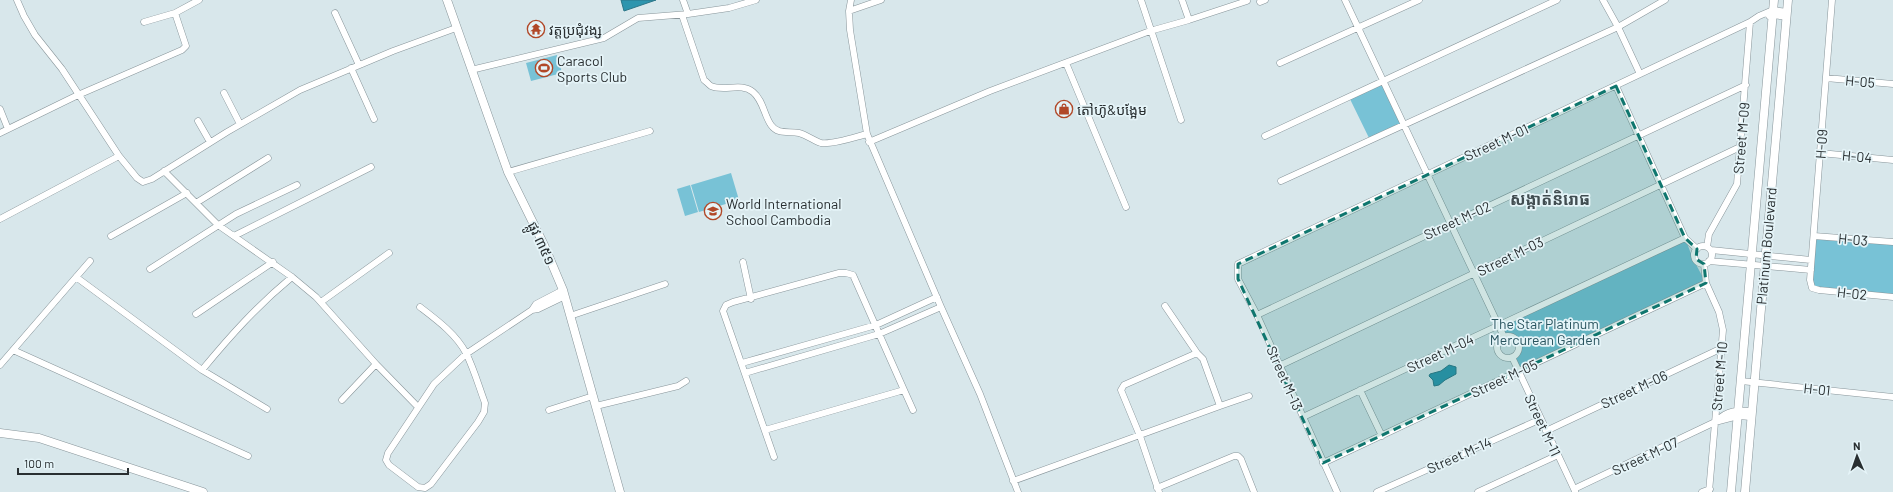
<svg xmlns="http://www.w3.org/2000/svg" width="1893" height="492" viewBox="0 0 1893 492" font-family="Barlow,'Noto Sans Khmer',sans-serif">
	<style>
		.green { fill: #78c2d6 }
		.water { fill: #2e95ae; stroke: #2c7688 }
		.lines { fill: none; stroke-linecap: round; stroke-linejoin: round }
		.minor-casing { stroke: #88959a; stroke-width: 7 }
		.tertiary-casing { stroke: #88959a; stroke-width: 9 }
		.minor { stroke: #fff; stroke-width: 6 }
		.tertiary { stroke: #fff; stroke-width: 8 }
		.marked { fill: #0f766e; fill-opacity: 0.2; stroke: #0f766e; stroke-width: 3; stroke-dasharray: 8 5; stroke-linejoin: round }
		.labels { text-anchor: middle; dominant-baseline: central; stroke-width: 3.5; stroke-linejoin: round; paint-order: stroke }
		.poi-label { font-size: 14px; fill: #292f31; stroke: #e5f4f8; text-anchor: start }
		.street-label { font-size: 14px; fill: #292f31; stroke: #e5f4f8 }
		.park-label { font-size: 14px; fill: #28535e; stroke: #e5f4f8 }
		.quarter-label { font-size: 16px; font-weight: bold; fill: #414d51; stroke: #e5f4f8 }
	</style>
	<rect width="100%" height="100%" fill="#d8e7eb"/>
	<path class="green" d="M557 55 562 73 531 81 526 63Z
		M1383 81 1405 125 1370 140 1349 97Z
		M731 173 739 200 699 212 691 185Z
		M690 185 698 212 685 216 677 189Z
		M1815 237 1893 242V297L1812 287Z
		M1685 238 1693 259 1706 283 1518 371 1512 357 1518 351V344L1511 337H1504L1499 325Z"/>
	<path class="water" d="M621 0H656L624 11Z
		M1449 365 1456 367V374L1445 380 1439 385 1434 386 1433 380 1429 376 1430 374 1441 371Z"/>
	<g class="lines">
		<defs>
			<path id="minor" d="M17 0 24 16 35 35 62 69 119 156 137 178 143 182 152 179 227 132 300 90 393 51 456 28
				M683 0 688 14
				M851 0 849 11 850 30 867 134 941 307 980 394 1018 492
				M1141 0 1181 120
				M1345 0 1504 337
				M1603 0 1618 27 1640 74
				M1832 0 1810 280 1812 288 1819 290 1893 297
				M1260 2 1265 0
				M849 11 881 0
				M335 13 359 65
				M682 15 704 80C706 81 709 85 711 86 724 92 741 82 753 92 763 100 764 115 771 125 778 135 788 131 799 133 807 135 814 141 821 143 833 145 855 137 867 134
				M1769 16 1773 15 1787 17
				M1189 20 1247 1
				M144 22 175 13 199 0
				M1066 63 1126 207
				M1280 63 1419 0
				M351 68 374 119
				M471 70 604 38 638 18 688 14 729 8 756 0
				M1826 78 1893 84
				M1616 86 1685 238 1697 249
				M224 93 240 124
				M0 109 8 129
				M198 121 210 142
				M0 133 78 95 182 50 186 46 175 13
				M1265 136 1557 0
				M869 142 990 91 1150 31 1189 20 1182 0
				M1820 153 1893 160
				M164 171 218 225 292 277 316 297 376 364 418 407
				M508 172 650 131
				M1281 181 1618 27 1665 0
				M196 203 268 158
				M0 219 119 156
				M111 236 187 193
				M234 236 371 167
				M1814 236 1893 242
				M1694 255a9 9 0 1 1 18 0a9 9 0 1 1-18 0Z
				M1707 247 1709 234 1737 184 1750 22
				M1711 250 1811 260
				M1709 261 1811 270
				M743 262 751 299
				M1704 264 1706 283 1719 312 1723 330 1709 492
				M150 269 236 214 297 185
				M76 277 202 370 267 409
				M321 302 389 253
				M420 307C437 320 456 334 466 353 474 369 479 387 485 403L484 412 478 422 431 484 425 488 418 487 389 465 386 460 388 453 434 384 466 354 532 310 536 304 563 290
				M532 310 538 309 565 296
				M196 314 273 262
				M1257 315 1746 85
				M570 316 665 284
				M1497 347a11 11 0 1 1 22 0a11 11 0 1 1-22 0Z
				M13 350 248 456
				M1512 357 1575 491
				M742 363 876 325 937 297
				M0 365 90 261
				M1279 366 1740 147
				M202 370C231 335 257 306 292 277
				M745 373 879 334 941 307
				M1741 381 1893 397
				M904 390 913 410
				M1360 390 1382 436
				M342 400 376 364
				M596 406 678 386 686 381
				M1220 406 1249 396
				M549 410 593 396
				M1303 417 1685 238
				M1717 421C1727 410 1738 410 1752 411
				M765 430 904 390 853 275 846 273H839L733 302 726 305 723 311 774 457
				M1546 431 1722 348
				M1323 463 1706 283
				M1013 481 1220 406 1203 359 1197 353
				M1157 488 1234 456H1238L1241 459 1254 492
				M1574 489 1715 422 1738 416 1751 417
				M1159 492 1140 436 1121 390 1124 385 1197 353 1165 306
				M1337 492 1257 315 1238 279V264L1750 22 1759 16 1773 10 1787 12
				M1377 492 1541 419
				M1478 492 1558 455
				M1702 492 1710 489"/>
			<path id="tertiary" d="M447 0 508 172 544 245 563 290 620 492
				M0 433 39 438 203 492
				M1731 492 1774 0
				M1745 492 1788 0"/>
		</defs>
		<use href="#minor" class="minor-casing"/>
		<use href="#tertiary" class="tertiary-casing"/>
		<use href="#minor" class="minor"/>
		<use href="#tertiary" class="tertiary"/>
	</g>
	<path class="marked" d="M1616 86 1685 238 1697 249 1696 259 1704 264 1706 283 1323 463 1238 279V264Z"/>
	<defs>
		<symbol id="temple-ring" viewBox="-11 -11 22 22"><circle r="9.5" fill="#e5f4f8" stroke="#b14828" stroke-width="1.5"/><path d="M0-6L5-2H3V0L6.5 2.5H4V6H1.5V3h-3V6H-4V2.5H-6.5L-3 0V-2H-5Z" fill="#b14828"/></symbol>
		<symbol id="stadium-ring" viewBox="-11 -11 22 22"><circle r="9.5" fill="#e5f4f8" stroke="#b14828" stroke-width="1.5"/><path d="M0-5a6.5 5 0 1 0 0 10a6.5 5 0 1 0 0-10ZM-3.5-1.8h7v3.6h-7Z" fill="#b14828"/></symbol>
		<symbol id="shop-ring" viewBox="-11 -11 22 22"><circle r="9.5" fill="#e5f4f8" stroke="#b14828" stroke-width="1.5"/><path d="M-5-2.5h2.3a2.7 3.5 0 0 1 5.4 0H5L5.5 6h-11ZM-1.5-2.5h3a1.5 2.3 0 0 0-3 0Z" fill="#b14828"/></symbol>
		<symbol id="school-ring" viewBox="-11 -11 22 22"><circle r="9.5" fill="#e5f4f8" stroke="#b14828" stroke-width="1.5"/><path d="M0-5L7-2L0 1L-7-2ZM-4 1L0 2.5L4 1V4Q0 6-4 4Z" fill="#b14828"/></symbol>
	</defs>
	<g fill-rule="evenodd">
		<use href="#temple-ring" x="526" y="19" width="20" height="20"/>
		<use href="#stadium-ring" x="534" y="58" width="20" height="20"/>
		<use href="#shop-ring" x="1054" y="99" width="20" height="20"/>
		<use href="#school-ring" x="703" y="201" width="20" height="20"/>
	</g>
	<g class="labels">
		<g class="poi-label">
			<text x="549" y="29">វត្តប្រជុំវង្ស</text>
			<text x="557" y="60">Caracol<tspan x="557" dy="16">Sports Club</tspan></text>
			<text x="1077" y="109">តៅហ៊ូ&amp;បង្អែម</text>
			<text x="726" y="203">World International<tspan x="726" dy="16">School Cambodia</tspan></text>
		</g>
		<g class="street-label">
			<text transform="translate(1860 81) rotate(5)">H-05</text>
			<text transform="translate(1741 138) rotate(-85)">Street M-09</text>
			<text transform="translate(1496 142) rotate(-25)">Street M-01</text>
			<text transform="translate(1821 144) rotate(-86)">H-09</text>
			<text transform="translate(1857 156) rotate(5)">H-04</text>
			<text transform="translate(1457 220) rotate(-25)">Street M-02</text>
			<text transform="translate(1853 239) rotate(5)">H-03</text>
			<text transform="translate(542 243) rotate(65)">ផ្លូវ ៣៥១</text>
			<text transform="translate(1766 246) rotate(-85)">Platinum Boulevard</text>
			<text transform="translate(1510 256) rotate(-26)">Street M-03</text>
			<text transform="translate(1852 293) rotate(6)">H-02</text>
			<text transform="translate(1440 353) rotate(-25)">Street M-04</text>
			<text transform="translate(1719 376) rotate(-85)">Street M-10</text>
			<text transform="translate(1285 378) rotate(66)">Street M-13</text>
			<text transform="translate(1504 378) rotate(-25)">Street M-05</text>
			<text transform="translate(1634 389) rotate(-25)">Street M-06</text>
			<text transform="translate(1817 389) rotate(6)">H-01</text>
			<text transform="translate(1543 425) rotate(65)">Street M-11</text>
			<text transform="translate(1459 455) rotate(-24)">Street M-14</text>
			<text transform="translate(1645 456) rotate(-25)">Street M-07</text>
		</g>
		<g class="park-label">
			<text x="1545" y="323">The Star Platinum<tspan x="1545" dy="16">Mercurean Garden</tspan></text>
		</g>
		<g class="quarter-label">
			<text x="1550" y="198">សង្កាត់និរោធ</text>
		</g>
	</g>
	<g transform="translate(1857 456) rotate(358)" stroke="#e5f4f8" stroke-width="3" paint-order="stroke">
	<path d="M0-3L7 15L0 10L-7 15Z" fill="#292f31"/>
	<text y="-6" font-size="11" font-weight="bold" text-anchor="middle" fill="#292f31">N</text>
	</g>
	<path d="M18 468v6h110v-6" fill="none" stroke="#292f31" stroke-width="2"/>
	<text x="24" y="468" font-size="12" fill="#292f31" stroke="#e5f4f8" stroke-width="3" paint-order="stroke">100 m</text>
</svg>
